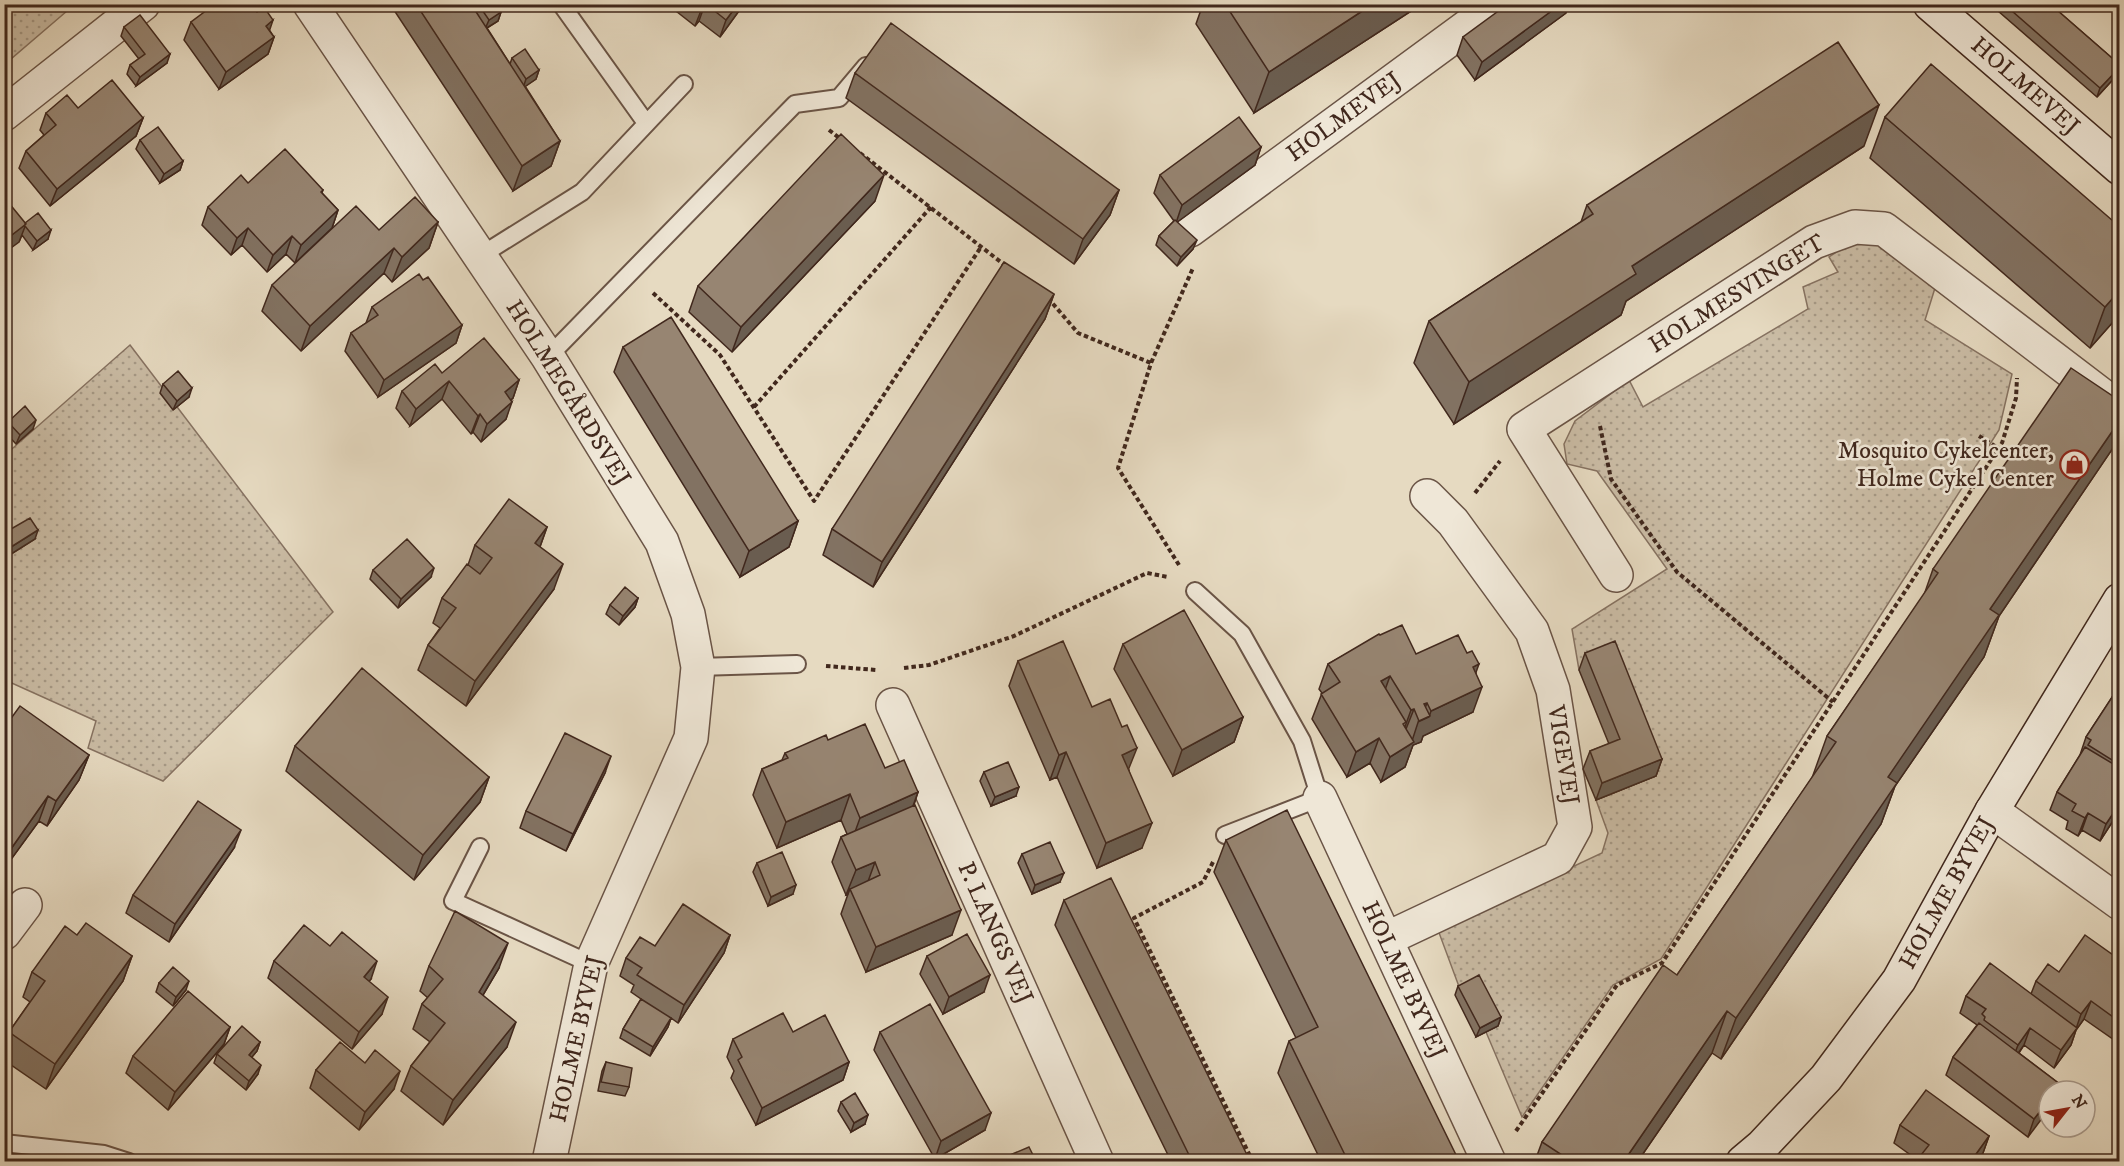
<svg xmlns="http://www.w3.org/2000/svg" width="2124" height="1166" viewBox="0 0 2124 1166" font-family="'IM FELL DW Pica',serif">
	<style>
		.grass { fill: url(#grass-dots); stroke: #867261; stroke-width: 1.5 }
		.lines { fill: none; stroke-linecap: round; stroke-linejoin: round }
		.lane-casing { stroke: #6a5446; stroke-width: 20 }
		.street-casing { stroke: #6a5446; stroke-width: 36 }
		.secondary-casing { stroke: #41281d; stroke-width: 36 }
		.path { stroke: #41281d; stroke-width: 4; stroke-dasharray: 4.5 3; stroke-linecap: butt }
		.lane { stroke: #efe7d7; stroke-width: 16 }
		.street { stroke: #efe7d7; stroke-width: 33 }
		.secondary { stroke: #efe7d7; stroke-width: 33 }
		.wall { fill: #827262; stroke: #41281d; stroke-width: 1.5 }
		.shaded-wall { fill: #6a5d50; stroke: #41281d; stroke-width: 1.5 }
		.building { fill: #978572; stroke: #41281d; stroke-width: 1.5 }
		.labels { text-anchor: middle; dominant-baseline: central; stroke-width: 5; stroke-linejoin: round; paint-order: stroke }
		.street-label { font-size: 24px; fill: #41281d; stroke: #efe7d7 }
		.poi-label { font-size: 24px; fill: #41281d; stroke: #efe7d7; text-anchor: end }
	</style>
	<defs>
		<pattern id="grass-dots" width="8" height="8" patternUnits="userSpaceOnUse" patternTransform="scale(1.5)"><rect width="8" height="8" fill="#cabca5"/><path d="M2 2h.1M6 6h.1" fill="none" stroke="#a69986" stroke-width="1.8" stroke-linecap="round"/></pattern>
	</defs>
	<rect width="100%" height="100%" fill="#e6dac1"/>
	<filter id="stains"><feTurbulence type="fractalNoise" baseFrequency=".00333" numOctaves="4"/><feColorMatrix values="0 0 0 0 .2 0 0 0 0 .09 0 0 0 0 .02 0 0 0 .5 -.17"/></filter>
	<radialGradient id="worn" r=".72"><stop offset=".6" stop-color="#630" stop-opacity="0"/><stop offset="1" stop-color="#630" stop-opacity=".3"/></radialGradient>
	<path class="grass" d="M5 4H74V5L5 64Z
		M1875 242 1935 288 1925 320 2012 374 1999 430 1661 959 1613 985 1522 1117 1486 1032 1461 992 1438 930 1602 853 1608 833 1596 800 1656 776 1579 670 1572 629 1667 569 1597 471 1567 464 1564 444 1575 421 1629 380 1643 407 1808 309 1803 287 1838 272 1829 257 1850 243Z
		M130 345 333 612 163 781 88 748 96 721 5 680V455Z"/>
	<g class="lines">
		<defs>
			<path id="lane" d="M561 4 646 123
				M480 256 582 192 684 84
				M548 357 795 104 839 98 866 66
				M1195 591 1242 634 1302 741 1320 798 1225 835
				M698 667 797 664
				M480 847 453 901 591 964
				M4 1143 104 1154 129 1162"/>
			<path id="street" d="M310 4 548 357 662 542 688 614 698 667 691 738 591 964 549 1162
				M4 114 143 4
				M1190 230 1498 4
				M1616 575 1524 429 1814 242 1855 227 1884 229 2120 409
				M893 705 1097 1162
				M1320 798 1489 1162
				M1992 811 2120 903
				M4 933 25 905
				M1386 939 1558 858 1575 827 1553 690 1532 631 1453 522 1427 496"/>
			<path id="secondary" d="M1930 4 2120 168
				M1743 1162 1762 1146 1826 1078 1899 980 1992 811 2120 600"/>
		</defs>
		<use href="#lane" class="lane-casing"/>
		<use href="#street" class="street-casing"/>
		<use href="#secondary" class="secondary-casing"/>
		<path class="path" d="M829 130 842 140
			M860 153 1006 266
			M653 293 720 355 814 501 981 247
			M1048 298 1078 333 1151 363
			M754 407 931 207
			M1600 426 1611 479 1677 572 1833 702
			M1979 436 1998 448
			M1953 473 1972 488
			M1475 493 1500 461
			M1179 565 1118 468 1151 363 1193 268
			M826 666 876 670
			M904 668 929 665 1014 636 1147 573 1168 577
			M1213 862 1203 882 1134 918 1253 1162
			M1516 1131 1617 985 1662 963 2002 443 2016 398 2017 378"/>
		<use href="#lane" class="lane"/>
		<use href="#street" class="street"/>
		<use href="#secondary" class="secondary"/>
	</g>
	<path class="wall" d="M390 4H471L472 6 473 4H496L501 12 498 21 487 28 510 64 512 58 539 70 536 79 525 86 560 141 551 166 513 191Z
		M667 4H744L720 37 699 21 695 26Z
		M1203 4H1422L1254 113 1196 24Z
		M1990 4H2050L2120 65 2117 75 2097 97Z
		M1566 13 1475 80 1457 55 1463 37Z
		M191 22 270 31 274 37 268 54 219 89 184 40Z
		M124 27 167 63 136 86 127 74 130 65 139 59 121 36Z
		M855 73 1119 190 1110 215 1074 264 846 98Z
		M78 108 143 118 136 136 50 206 19 168 26 151 44 135 40 130 46 113Z
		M1885 117 2120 314 2090 348 1870 158Z
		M140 140 183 161 180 170 160 183 136 149Z
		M1864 146 1626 301 1621 315 1454 424 1414 363 1429 321 1581 222 1587 205Z
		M1261 147 1255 165 1177 222 1193 249 1177 266 1156 245 1159 236 1174 221 1154 193 1160 175Z
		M248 183 323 190 322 193 338 210 332 228 295 263 286 254 267 272 242 245 231 255 202 225 208 207Z
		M875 201 732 352 689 312 698 286Z
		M438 222 429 248 392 282 384 273 301 351 262 311 272 285 379 230Z
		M25 223 48 239 33 250 22 235 19 242Z
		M1054 294 1045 319 873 587 823 555 832 529Z
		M372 307 462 325 456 343 378 397 345 351 351 333 366 323Z
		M623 347 798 521 789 547 740 577 614 372Z
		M442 373 519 380 513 398 511 400 506 419 481 442 473 432 471 434 442 399 410 426 396 408 402 391Z
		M163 384 189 397 173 410 160 393Z
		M2120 401V432L2113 448 1999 616 1984 657 1895 786 1881 824 1721 1059 1712 1053 1638 1161H1535L1542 1142 1677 975 1812 778 1827 736 1924 595 1933 569Z
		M8 422 33 429 16 444 4 431Z
		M547 527 540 547 554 589 466 706 418 670 428 645 440 628 433 623 442 598 468 565 475 545Z
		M4 533 35 539 8 556 4 550Z
		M373 570 431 577 398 608 370 579Z
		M638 598 635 607 619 625 606 614 610 605Z
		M1380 635 1416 654 1476 673 1473 712 1423 736 1421 742 1413 745 1405 767 1381 782 1370 763 1347 777 1312 719 1322 693 1319 689 1328 664Z
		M1123 644 1243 717 1234 742 1173 776 1114 669Z
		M1585 653 1662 759 1656 776 1596 800 1583 769 1590 751 1609 744 1579 670Z
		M1018 661 1092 707 1129 770 1142 848 1097 868 1057 777 1050 780 1009 686Z
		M2120 685V810L2100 841 2082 830 2078 836 2066 829 2068 821 2050 810 2057 792 2080 755 2086 737Z
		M4 728 89 755 79 780 47 826 39 821 4 869Z
		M828 740 885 768 918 792 914 805 952 935 866 972 841 914 848 894 846 895 832 862 841 837 847 834 841 820 777 848 753 795 762 769 782 760 785 753Z
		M295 746 489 777 480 802 414 880 286 771Z
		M984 772 1016 796 991 806 980 781Z
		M605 773 566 851 520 828 526 811Z
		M1226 840 1459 1161H1321L1278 1073 1289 1041 1296 1038 1214 872Z
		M234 848 169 942 126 913 133 895Z
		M1022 854 1060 882 1032 894 1018 863Z
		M757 863 793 894 768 906 753 872Z
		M1064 900 1250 1161H1171L1055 925Z
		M77 935 132 956 123 981 46 1089 4 1060V1045L9 1032 30 1002 23 997 32 972Z
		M730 935 724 953 678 1023 671 1018 668 1027 650 1056 620 1038 623 1029 641 999 631 992 634 985 620 976 626 958 655 946Z
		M927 956 984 992 943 1014 920 974Z
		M2120 960V1044L2084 1019 2076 1030 2071 1045 2054 1068 2024 1045 2019 1053 2061 1085 2058 1091H2049L2028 1137 1946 1075 1953 1057 1977 1025 1960 1013 1966 996 2031 994 2036 981 2059 972Z
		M274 961 371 979 369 981 382 1014 352 1049 268 978Z
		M429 966 499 968 483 995 507 1047 443 1125 401 1091 411 1066 430 1042 413 1029 422 1004 428 998 420 991Z
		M159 983 186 990 173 1006 156 992Z
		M1458 986 1501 1017 1498 1026 1476 1037 1455 995Z
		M230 1027 224 1044 168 1110 126 1073 133 1056Z
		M793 1032 849 1062 843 1080 756 1125 731 1078 734 1071 727 1057 733 1039Z
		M880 1032 985 1130 935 1159 874 1050Z
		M260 1042 257 1051 252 1057 258 1074 246 1090 214 1063 217 1054Z
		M606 1062 629 1087 625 1096 598 1091 602 1071Z
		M316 1070 394 1089 359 1130 310 1088Z
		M841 1102 865 1124 851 1132 838 1111Z
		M1900 1125 1989 1136 1983 1153 1977 1161H1919L1894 1143Z"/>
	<path class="shaded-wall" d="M705 4 699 21 695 26 702 8Z
		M738 4H744L720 37 726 20Z
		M1373 4H1422L1254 113 1269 72Z
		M1561 4H1570L1566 13 1475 80 1482 62Z
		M501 12 498 21 485 29 489 20Z
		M273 20 267 38 266 26Z
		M274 37 268 54 219 89 226 72Z
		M170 54 167 63 136 86 140 77Z
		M2120 67 2117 75 2097 97 2100 88Z
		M539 70 536 79 523 88 526 79Z
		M1879 105 1864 146 1626 301 1621 315 1454 424 1469 382 1632 266Z
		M143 118 136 136 50 206 57 189Z
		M560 141 551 166 513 191 522 166Z
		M1261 147 1255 165 1176 223 1182 205Z
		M183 161 180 170 160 183 164 174Z
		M884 175 875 201 732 352 741 327Z
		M1119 190 1110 215 1074 264 1083 239Z
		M338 210 332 228 295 263 301 245Z
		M438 222 429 248 392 282 402 257Z
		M26 224 19 242 4 253V241Z
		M248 228 242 245 231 255 237 238Z
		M51 230 48 239 33 250 37 241Z
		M292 236 286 254 267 272 273 255Z
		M1197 240 1193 249 1177 266 1181 257Z
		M394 248 384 273 301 351 310 326Z
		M2120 290V314L2090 348 2105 307Z
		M1054 294 1045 319 873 587 882 562Z
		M462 325 456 343 378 397 384 380Z
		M519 380 513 398 499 410 505 392Z
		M449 381 442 399 410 426 416 409Z
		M192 388 189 397 173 410 177 401Z
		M512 402 506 419 481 442 487 424Z
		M480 414 473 432 471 434 478 416Z
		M36 420 33 429 16 444 20 435Z
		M2120 420V432L2113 448 1999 616 1984 657 1895 786 1881 824 1721 1059 1736 1018 1888 777 1990 609Z
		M798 521 789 547 740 577 749 551Z
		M547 527 538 552 535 543Z
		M38 530 35 539 8 556 11 547Z
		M563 564 554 589 466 706 475 681Z
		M434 568 431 577 398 608 401 599Z
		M638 598 635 607 619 625 623 616Z
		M1479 664 1470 689 1473 667Z
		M1390 676 1381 701V681Z
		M1482 687 1473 712 1423 736 1421 742 1413 745 1405 767 1381 782 1390 757 1411 744 1424 704 1427 703 1420 721 1429 717 1431 711Z
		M1414 709 1404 734 1402 735 1411 710Z
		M1243 717 1234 742 1173 776 1182 750Z
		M1379 738 1370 763 1347 777 1356 752Z
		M1137 748 1127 773 1122 755Z
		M1066 752 1057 777 1050 780 1059 755Z
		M89 755 79 780 47 826 56 801Z
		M611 756 605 773 566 851 573 834Z
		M1662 759 1656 776 1596 800 1602 783Z
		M489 777 480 802 414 880 423 855Z
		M1019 787 1016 796 991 806 995 797Z
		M918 792 909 817 851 843 860 818Z
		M850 794 841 820 777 848 786 822Z
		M48 796 39 821 4 869V859L6 856Z
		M2120 803V810L2100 841 2106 824Z
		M2088 813 2082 830 2078 836 2085 818Z
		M1152 823 1142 848 1097 868 1106 843Z
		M241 830 234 848 169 942 175 924Z
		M875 862 866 887 850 889 848 894 846 895 856 870Z
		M1064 873 1060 882 1032 894 1035 885Z
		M796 885 793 894 768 906 771 897Z
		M961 910 952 935 866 972 876 947Z
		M730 935 724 953 678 1023 684 1005Z
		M508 943 499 968 470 1017 479 992Z
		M132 956 123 981 46 1089 55 1064Z
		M377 961 371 979 358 994 364 977Z
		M990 975 984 992 943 1014 949 997Z
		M189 981 186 990 173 1006 176 997Z
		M388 997 382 1014 352 1049 359 1032Z
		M2091 1001 2084 1019 2076 1030 2071 1045 2054 1068 2061 1050 2076 1029 2081 1014Z
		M1727 1011 1712 1053 1638 1161H1624Z
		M1501 1017 1498 1026 1476 1037 1480 1028Z
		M671 1018 668 1027 650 1056 653 1047Z
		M516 1022 507 1047 443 1125 453 1100Z
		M230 1027 224 1044 168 1110 175 1092Z
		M2030 1028 2024 1045 2011 1063 2018 1045Z
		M260 1042 257 1051 246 1064 249 1055Z
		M849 1062 843 1080 756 1125 762 1108Z
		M261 1065 258 1074 246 1090 249 1081Z
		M400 1071 394 1089 359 1130 365 1112Z
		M2049 1100V1109L2028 1137 2034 1119Z
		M991 1113 985 1130 935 1159 941 1141Z
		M868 1115 865 1124 851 1132 854 1123Z
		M1989 1136 1983 1153 1977 1161H1971Z"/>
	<path class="building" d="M215 4H251L257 12 264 7 273 20 266 26 274 37 226 72 191 22Z
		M416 4H471L560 141 522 166Z
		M478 4H496L501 12 489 20Z
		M697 4H704L702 8Z
		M706 4H738L726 20Z
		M1225 4H1373L1269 72Z
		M1508 4H1561L1482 62 1463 37Z
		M2004 4H2050L2120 65V67L2100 88Z
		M140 15 170 54 140 77 130 65 145 54 124 27Z
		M891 23 1119 190 1083 239 855 73Z
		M1838 42 1879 105 1632 266 1636 274 1469 382 1429 321 1593 214 1587 205Z
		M525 49 539 70 526 79 512 58Z
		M1931 64 2120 227V290L2105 307 1885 117Z
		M112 80 143 118 57 189 26 151 56 125 46 113 67 95 78 108Z
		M1239 117 1261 147 1182 205 1160 175Z
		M158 127 183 161 164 174 140 140Z
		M841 134 884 175 741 327 698 286Z
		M285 149 323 190 321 192 338 210 301 245 292 236 273 255 248 228 237 238 208 207 241 175 248 183Z
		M4 197 26 224 4 241Z
		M415 197 438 222 402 257 394 248 310 326 272 285 356 206 379 230Z
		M38 213 51 230 37 241 25 226V223Z
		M1175 220 1197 240 1181 257 1159 236Z
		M1004 262 1054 294 882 562 832 529Z
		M419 274 423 280 428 277 462 325 384 380 351 333 378 315 372 307Z
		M671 317 798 521 749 551 623 347Z
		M484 338 519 380 505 392 512 402 487 424 480 414 478 416 449 381 416 409 402 391 435 364 442 373Z
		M2071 368 2120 401V420L1990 609 1999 615 1888 777 1897 783 1736 1018 1727 1011 1624 1161H1571L1542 1142 1663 965 1677 975 1836 742 1827 736 1938 573 1933 569Z
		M178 371 192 388 177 401 163 384Z
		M25 406 36 420 20 435 8 422Z
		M509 499 547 527 535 543 563 564 475 681 428 645 456 608 442 598 467 564 480 574 492 558 475 545Z
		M30 518 38 530 11 547 4 535V533Z
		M407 539 434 568 401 599 373 570Z
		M625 587 638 598 623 616 610 605Z
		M1184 610 1243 717 1182 750 1123 644Z
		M1402 625 1416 654 1458 635 1467 653 1472 651 1479 664 1473 667 1482 687 1431 711 1427 703 1424 704 1430 716 1419 721 1414 709 1411 710 1390 676 1381 681 1406 722 1403 724 1414 742 1390 757 1379 738 1356 752 1321 694 1340 682 1328 664 1379 634 1380 635Z
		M1063 641 1092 707 1110 699 1122 727 1127 725 1137 748 1122 755 1152 823 1106 843 1066 752 1059 755 1018 661Z
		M1615 641 1662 759 1602 783 1590 751 1620 739 1585 653Z
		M362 668 489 777 423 855 295 746Z
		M2120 685V765L2088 745 2091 740 2086 737Z
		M20 706 89 755 56 801 48 796 6 856 4 855V728Z
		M865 724 885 768 904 760 918 792 860 818 850 794 786 822 762 769 788 758 785 753 826 735 828 740Z
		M565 733 611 756 573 834 526 811Z
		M2085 747 2120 768V803L2106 824 2088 813 2085 818 2072 811 2076 804 2057 792Z
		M1008 762 1019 787 995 797 984 772Z
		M198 801 241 830 175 924 133 895Z
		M915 805 961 910 876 947 850 889 880 875 875 862 856 870 841 837Z
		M1287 810 1459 1161H1348L1289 1041 1318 1027 1226 840Z
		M1050 842 1064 873 1035 885 1022 854Z
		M782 852 796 885 771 897 757 863Z
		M1111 878 1250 1161H1192L1064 900Z
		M683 904 730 935 684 1005 637 975 642 968 626 958 640 937 655 946Z
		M455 911 508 943 479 992 516 1022 453 1100 411 1066 445 1023 422 1004 443 979 429 966Z
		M86 923 132 956 55 1064 9 1032 45 981 32 972 65 926 77 935Z
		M304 925 330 946 342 932 377 961 364 977 388 997 359 1032 274 961Z
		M967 934 990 975 949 997 927 956Z
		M2085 935 2120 960V1022L2091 1001 2081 1014 2036 981 2048 964 2059 972Z
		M1990 963 2077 1028 2061 1050 2030 1028 2018 1045 1984 1020 1985 1017 1982 1014 1986 1009 1966 996Z
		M173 967 189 981 176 997 159 983Z
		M1479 975 1501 1017 1480 1028 1458 986Z
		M188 991 230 1027 175 1092 133 1056Z
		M641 999 671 1018 653 1047 623 1029Z
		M930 1004 991 1113 941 1141 880 1032Z
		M783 1013 793 1032 825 1015 849 1062 762 1108 738 1060 742 1057 733 1039Z
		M1979 1023 2061 1085 2056 1091H2049V1100L2034 1119 1953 1057Z
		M242 1026 260 1042 249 1055 261 1065 249 1081 217 1054Z
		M340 1042 365 1063 375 1050 400 1071 365 1112 316 1070Z
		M606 1062 632 1068 629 1087 601 1082Z
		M1926 1090 1989 1136 1971 1161H1930L1921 1155 1929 1145 1900 1125Z
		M855 1093 868 1115 854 1123 841 1102Z
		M1029 1147 1036 1161H996Z"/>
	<defs>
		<symbol id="shop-ring" viewBox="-11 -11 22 22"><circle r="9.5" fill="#efe7d7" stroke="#8f2418" stroke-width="1.5"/><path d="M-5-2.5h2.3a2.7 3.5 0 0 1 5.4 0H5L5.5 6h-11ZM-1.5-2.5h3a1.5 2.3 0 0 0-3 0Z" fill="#8f2418"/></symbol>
	</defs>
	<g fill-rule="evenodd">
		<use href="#shop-ring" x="2058" y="448" width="33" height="33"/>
	</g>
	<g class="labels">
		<g class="street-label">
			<text transform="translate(2025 86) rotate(41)">HOLMEVEJ</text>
			<text transform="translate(1344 117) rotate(-36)">HOLMEVEJ</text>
			<text transform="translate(1737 294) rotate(-32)">HOLMESVINGET</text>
			<text transform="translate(568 393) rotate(58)">HOLMEGÅRDSVEJ</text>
			<text transform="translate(1563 755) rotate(81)">VIGEVEJ</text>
			<text transform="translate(1947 893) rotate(-61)">HOLME BYVEJ</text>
			<text transform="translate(995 933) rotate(66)">P. LANGS VEJ</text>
			<text transform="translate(1404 980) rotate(65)">HOLME BYVEJ</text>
			<text transform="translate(577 1039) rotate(-77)">HOLME BYVEJ</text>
		</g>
		<g class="poi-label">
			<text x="2054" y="451">Mosquito Cykelcenter,<tspan x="2054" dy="28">Holme Cykel Center</tspan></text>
		</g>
	</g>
	<rect width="2124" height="1166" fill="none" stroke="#e6dac1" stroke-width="24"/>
	<rect x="6" y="6" width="2112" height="1154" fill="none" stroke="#41281d" stroke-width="3"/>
	<rect x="12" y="12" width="2100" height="1142" fill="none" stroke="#41281d" stroke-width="1.5"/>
	<g transform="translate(2067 1109) rotate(59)"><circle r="28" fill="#efe7d7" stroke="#a99b8d" stroke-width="1.5"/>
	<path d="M0-4.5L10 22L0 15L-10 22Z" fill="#8f2418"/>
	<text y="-9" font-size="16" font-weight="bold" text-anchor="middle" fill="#41281d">N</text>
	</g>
	<rect width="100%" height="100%" filter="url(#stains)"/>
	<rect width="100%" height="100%" fill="url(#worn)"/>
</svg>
